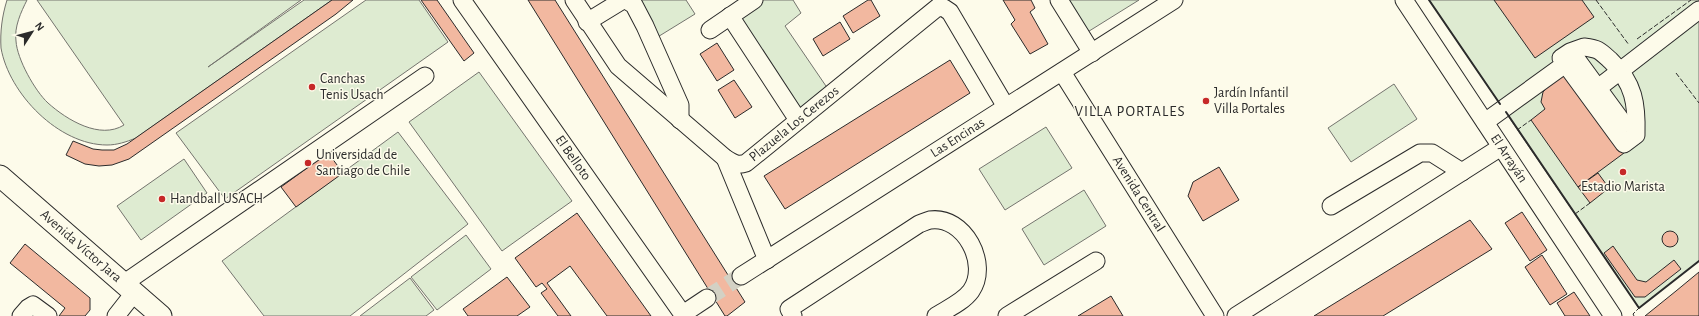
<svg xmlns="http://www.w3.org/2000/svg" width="1699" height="316" viewBox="0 0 1699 316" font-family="'Alegreya Sans',sans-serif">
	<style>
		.green { fill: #deebd1; stroke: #74746e }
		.building { fill: #f2b8a0; stroke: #2b2b2b }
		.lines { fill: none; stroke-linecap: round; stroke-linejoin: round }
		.minor-tunnel { stroke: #d3d1c4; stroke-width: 17; stroke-dasharray: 17 8; stroke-linecap: butt }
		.minor-casing { stroke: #2b2b2b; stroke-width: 19 }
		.major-casing { stroke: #2b2b2b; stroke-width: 23 }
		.minor { stroke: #fdfbea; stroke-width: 17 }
		.major { stroke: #fdfbea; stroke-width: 21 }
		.fence { stroke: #2b2b2b; stroke-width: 1; stroke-dasharray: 5 2; stroke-linecap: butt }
		.wall { stroke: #2b2b2b; stroke-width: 2 }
		.poi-dot { fill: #c62828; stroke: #fdfbea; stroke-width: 1.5 }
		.labels { text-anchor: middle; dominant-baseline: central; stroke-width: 3; stroke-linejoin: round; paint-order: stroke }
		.poi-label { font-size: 14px; fill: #2b2b2b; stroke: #fdfbea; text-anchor: start }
		.street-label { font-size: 14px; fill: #2b2b2b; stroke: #fdfbea }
		.neighbourhood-label { font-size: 15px; letter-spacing: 1px; fill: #2b2b2b; stroke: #fdfbea }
	</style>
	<rect width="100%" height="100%" fill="#fdfbea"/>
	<path class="green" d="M7 0H27C21 12 14 27 16 41 17 59 35 91 48 103 67 120 100 140 124 125L37 0H301L208 67 304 0H332L136 138C126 142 117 145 107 145 59 145 9 94 1 48 0 32 2 16 7 0Z
		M366 0H419L448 42 225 199 176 133Z
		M636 0H686L695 14 656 38Z
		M763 0H793L801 13 785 26 828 89 797 112 738 17Z
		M1064 0H1139L1086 33Z
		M1429 0H1699V261L1639 308Z
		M479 72 572 201 502 251 409 122Z
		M1394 84 1417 119 1351 162 1328 128Z
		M1046 127 1072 168 1005 210 979 169Z
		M398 132 468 224 350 316H264L222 261Z
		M184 159 207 193 141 240 117 206Z
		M1084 190 1106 226 1044 265 1022 229Z
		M466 235 491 269 437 310 411 277Z
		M410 278 434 310 426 316H360Z"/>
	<path class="building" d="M332 0H353L336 14 129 159 112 165 99 166 85 164 66 155 73 141 93 149 102 150H114L127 144Z
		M421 0H437L474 53 464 61Z
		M528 0H555L745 302 727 316H725Z
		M868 0H871L880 16 853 33 843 16Z
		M1003 0H1031L1035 8 1030 12 1048 44 1030 54 1011 24 1015 20Z
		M1494 0H1582L1594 17 1535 58Z
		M840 22 850 39 823 56 813 39Z
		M717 43 734 70 717 81 700 54Z
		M950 60 970 93 785 209 764 176Z
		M1563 72 1624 153 1578 187 1531 120 1545 109 1541 102 1543 92 1545 90 1543 87Z
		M734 80 752 107 735 118 718 90Z
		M326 150 343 173 296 207 281 187 311 165 309 162Z
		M1219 167 1239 200 1203 221 1188 196 1193 182Z
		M1598 173 1609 188 1590 203 1578 187Z
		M1522 212 1547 250 1530 261 1505 223Z
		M577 213 651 316H607L570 266 547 283 571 316H558L541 293 547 289 542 283 536 287 515 258Z
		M1470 220 1492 249 1383 316H1314Z
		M1662 239a8 8 0 1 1 16 0a8 8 0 1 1-16 0Z
		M25 244 90 298V310L85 316H59L65 308 10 263Z
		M1613 246 1637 280 1646 282 1674 260 1681 269 1645 297H1635L1604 253Z
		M1542 255 1567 294 1550 305 1525 267Z
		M1699 272V316H1645L1676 291Z
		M507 277 530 307 517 316H468L463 309Z
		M1574 292 1590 316H1565L1557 303Z
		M1111 296 1123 316H1078Z"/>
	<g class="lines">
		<path class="minor-tunnel" d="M707 298 741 276"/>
		<defs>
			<g id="minor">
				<path id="s1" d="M462 0 684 316"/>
				<path id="s2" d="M574 0 618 66 725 158C733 163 737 166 746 163L938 7 944 8 950 12 1006 107"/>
				<path d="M626 0 634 5 645 26 680 105V120"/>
				<path d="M1059 0 1092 53"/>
				<path id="s3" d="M1404 0 1613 316"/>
				<path d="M730 16 798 120"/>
				<path d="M587 22 623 0"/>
				<path d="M710 30 754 0"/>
				<path d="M1584 47C1599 49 1599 50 1611 61 1634 83 1637 104 1636 135L1624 144 1561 58 1570 52Z"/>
				<path id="s4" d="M1062 72 1215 316"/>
				<path d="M1598 88 1699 10"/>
				<path d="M1485 122 1575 57 1624 124"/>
				<path d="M725 158 767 260"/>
				<path d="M1331 206 1420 153H1432L1462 172"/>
				<path id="s5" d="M741 276 1174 0"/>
				<path d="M123 284 425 76"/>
				<path d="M683 314 707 298"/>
				<path d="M21 316 28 308 33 305 48 316"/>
				<path d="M116 316 134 293"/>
				<path d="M793 316 789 309 919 224C922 223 926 221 930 220 964 215 990 264 971 291 963 302 947 309 936 316"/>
				<path d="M1007 316 1096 261"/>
				<path d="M1236 316 1501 147"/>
			</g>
			<g id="major">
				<path id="s6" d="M0 176 161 316"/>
			</g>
		</defs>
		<use href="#minor" class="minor-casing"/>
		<use href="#major" class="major-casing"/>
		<use href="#minor" class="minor"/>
		<use href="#major" class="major"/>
		<path class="fence" d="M1596 0 1629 45
			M1637 39 1691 0
			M1676 73 1699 103
			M1517 130 1531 120
			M1575 214 1590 203
			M1634 316 1633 314 1639 308"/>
		<path class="wall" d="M1429 0 1500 104
			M1506 112 1639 308 1699 261"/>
	</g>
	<g class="poi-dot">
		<circle cx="312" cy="87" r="4"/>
		<circle cx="1206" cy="101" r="4"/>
		<circle cx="308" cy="163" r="4"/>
		<circle cx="1623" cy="172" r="4"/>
		<circle cx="162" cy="199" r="4"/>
	</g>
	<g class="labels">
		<g class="poi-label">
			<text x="320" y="79">Canchas<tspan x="320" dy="16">Tenis Usach</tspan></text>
			<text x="1214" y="93">Jardín Infantil<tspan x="1214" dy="16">Villa Portales</tspan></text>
			<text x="316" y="155">Universidad de<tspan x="316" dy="16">Santiago de Chile</tspan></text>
			<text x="1623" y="187" text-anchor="middle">Estadio Marista</text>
			<text x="170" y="199">Handball USACH</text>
		</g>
		<g class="street-label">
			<text stroke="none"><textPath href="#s2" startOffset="305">Plazuela Los Cerezos</textPath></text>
			<text stroke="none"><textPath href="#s5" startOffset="257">Las Encinas</textPath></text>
			<text stroke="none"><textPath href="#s1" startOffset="193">El Belloto</textPath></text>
			<text stroke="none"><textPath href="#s3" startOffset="190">El Arrayán</textPath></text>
			<text stroke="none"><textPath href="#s4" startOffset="144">Avenida Central</textPath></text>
			<text stroke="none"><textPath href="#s6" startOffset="107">Avenida Víctor Jara</textPath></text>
		</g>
		<g class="neighbourhood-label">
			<text x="1130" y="111">VILLA PORTALES</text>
		</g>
	</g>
	<g transform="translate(32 32) rotate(54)" stroke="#fdfbea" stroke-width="3" paint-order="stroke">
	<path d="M0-3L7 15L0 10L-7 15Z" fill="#2b2b2b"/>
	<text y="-6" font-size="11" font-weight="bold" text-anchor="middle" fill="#2b2b2b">N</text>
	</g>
</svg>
